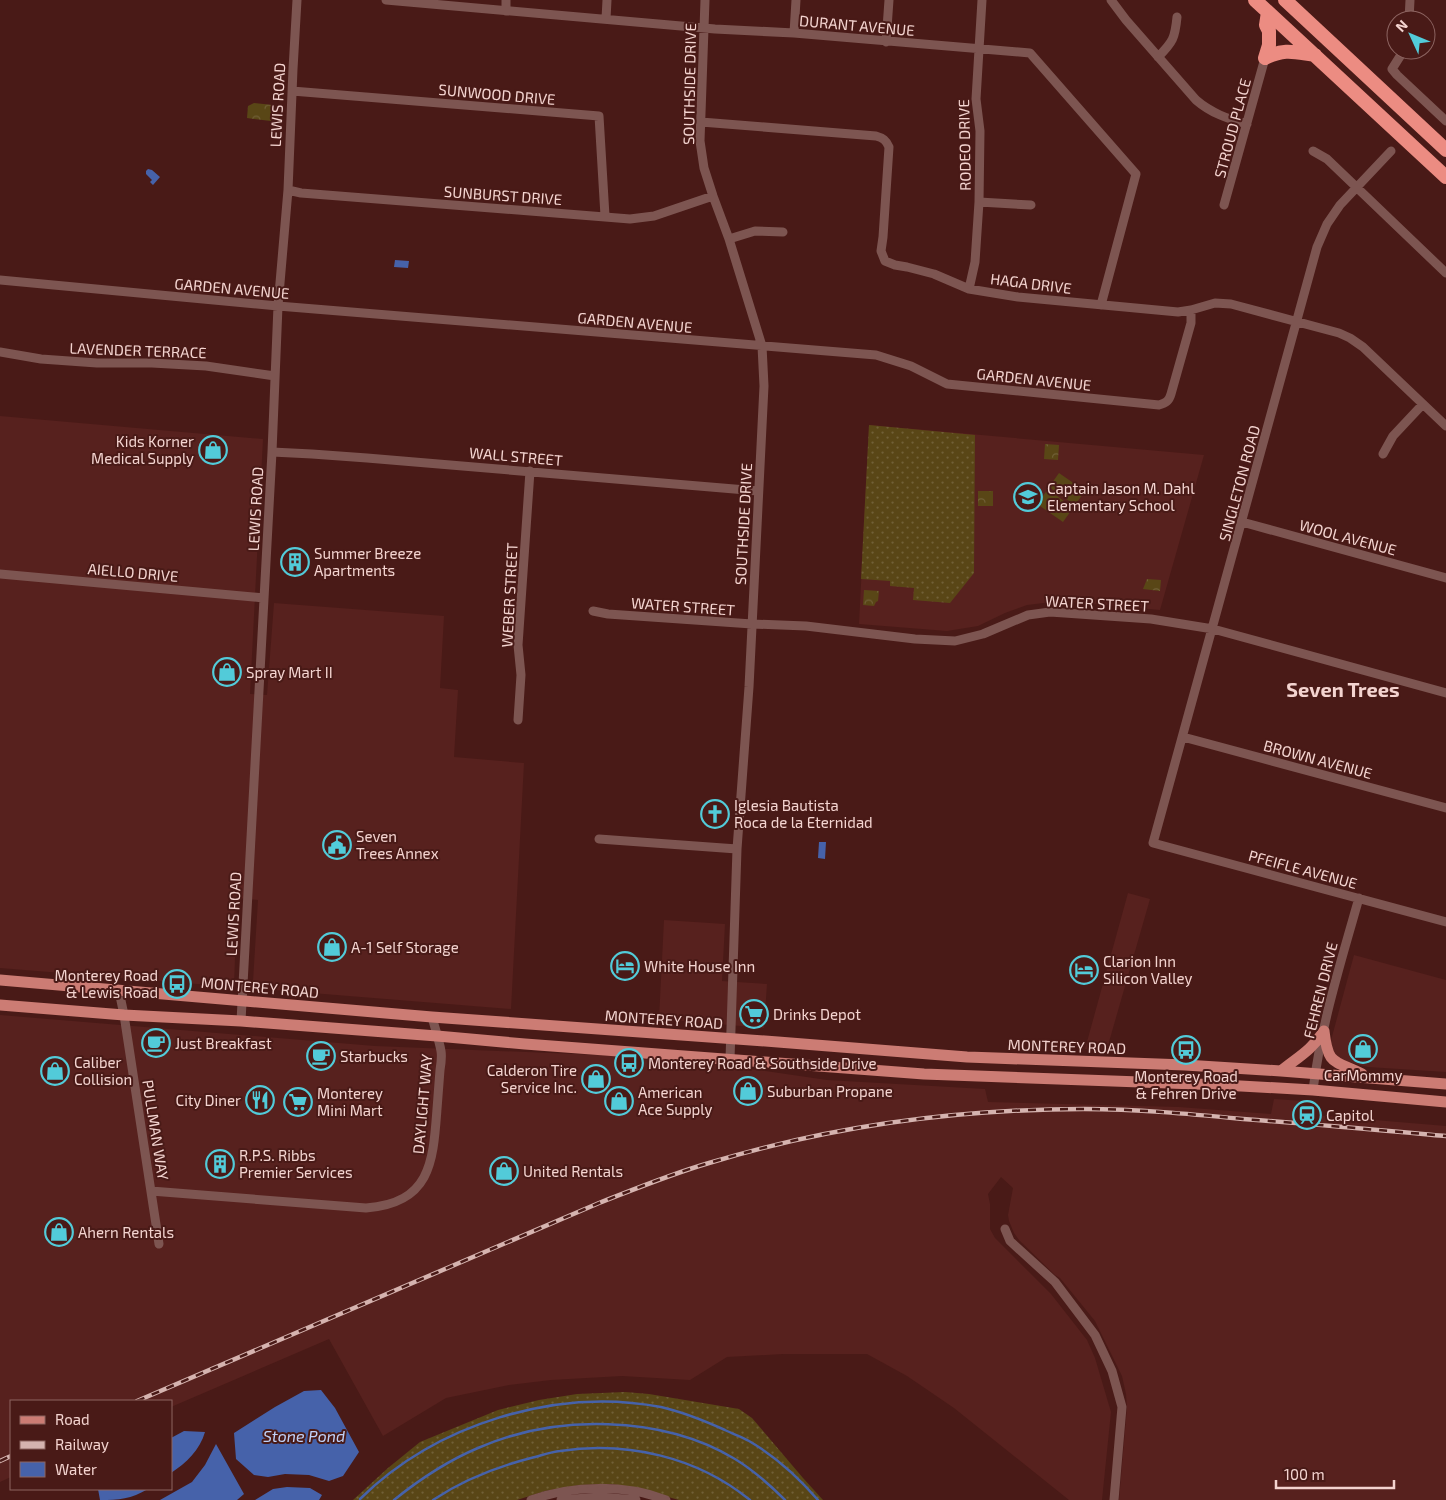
<svg xmlns="http://www.w3.org/2000/svg" width="1446" height="1500" viewBox="0 0 1446 1500" font-family="'Exo 2',sans-serif">
	<style>
		.built { fill: #57211e }
		.grass { fill: url(#grass-dots) }
		.park { fill: url(#park-crowns) }
		.pitch { fill: #594616 }
		.water { fill: #4662aa }
		.lines { fill: none; stroke-linecap: round; stroke-linejoin: round }
		.stream { stroke: #4662aa; stroke-width: 2.5 }
		.minor { stroke: #7d5551; stroke-width: 9 }
		.major { stroke: #cc7c74; stroke-width: 11 }
		.highway { stroke: #ec8c82; stroke-width: 14 }
		.rail-casing { stroke: #d5b3af; stroke-width: 4.5 }
		.rail { stroke: #491a17; stroke-width: 2.5; stroke-dasharray: 8; stroke-linecap: butt }
		.labels { text-anchor: middle; dominant-baseline: central; stroke-width: 4; stroke-linejoin: round; paint-order: stroke }
		.street-label { font-size: 15px; fill: #f4d4d0; stroke: #491a17 }
		.poi-label { font-size: 15px; fill: #f4d4d0; stroke: #491a17; text-anchor: start }
		.water-label { font-size: 16px; font-style: italic; fill: #c0d2fa; stroke: #491a17 }
		.district-label { font-size: 20px; font-weight: bold; fill: #f4d4d0; stroke: #491a17 }
	</style>
	<defs>
		<pattern id="grass-dots" width="8" height="8" patternUnits="userSpaceOnUse" patternTransform="scale(1.25)"><rect width="8" height="8" fill="#594616"/><path d="M2 2h.1M6 6h.1" fill="none" stroke="#716037" stroke-width="1.8" stroke-linecap="round"/></pattern>
		<pattern id="park-crowns" width="20" height="18" patternUnits="userSpaceOnUse" patternTransform="scale(1.25)"><rect width="20" height="18" fill="#594616"/><path d="M2 6a3 3 0 1 1 6 0M12 15a3 3 0 1 1 6 0" fill="none" stroke="#716037"/></pattern>
	</defs>
	<rect width="100%" height="100%" fill="#491a17"/>
	<path class="built" d="M0 416 263 439 250 694 267 695 274 603 444 616 440 688 458 690 454 757 524 763 511 1009 262 989 256 986 253 981 258 900 237 898 234 987 0 968Z
		M869 425 1204 455 1160 610 1060 601 1027 605 1005 613 978 626 947 631 859 624Z
		M1128 893 1150 899 1109 1042 1112 1050 1085 1049Z
		M664 920 725 924 722 981 767 984 764 1028 659 1019Z
		M1354 955 1446 980V1072L1368 1067 1340 1060 1331 1054 1330 1044Z
		M0 1015 375 1046 676 1058 827 1080 985 1089 988 1102 1179 1107 1271 1114 1274 1099 1304 1101 1303 1114 1446 1126V1500H1119L1127 1408 1126 1394 1122 1376 1095 1321 1060 1278 1055 1275 1019 1240 1014 1233 1009 1221 1008 1215 1013 1188 1001 1177 988 1194 990 1204V1229L995 1238 1051 1294 1087 1340 1095 1358 1111 1412 1102 1500H1069L954 1408 907 1376 867 1354H783L727 1357 690 1380 622 1376 551 1380 509 1385 446 1398 383 1436 329 1339 171 1407V1401H11V1477L0 1482Z"/>
	<path class="grass" d="M869 425 975 435 974 573 950 603 913 600 914 588 890 586V581L861 579Z
		M625 1392 649 1394 739 1409 752 1418 803 1478 823 1500H679L636 1488 611 1484 580 1485 545 1491 517 1500H353L388 1468 420 1442 498 1410 539 1400 577 1394Z"/>
	<path class="park" d="M254 103 273 105 271 121 247 118 248 106Z
		M1045 444 1059 445 1058 460 1044 459Z
		M978 491H993V506H978Z
		M1147 579 1161 580 1160 591 1143 589Z
		M864 590 879 591 878 601 876 602 874 606 863 605Z"/>
	<path class="pitch" d="M1059 473 1085 491 1075 505 1049 487Z
		M1048 489 1073 508 1063 522 1037 504Z"/>
	<path class="water" d="M148 169 152 170 160 177 153 185 150 182 152 180 146 174V171Z
		M395 260 409 261 408 268 394 267Z
		M819 842H826L825 859 818 858Z
		M321 1390 335 1408 359 1452 343 1476 329 1481 309 1475 285 1474 268 1477 254 1475 236 1459 234 1433 275 1407 304 1391Z
		M184 1431 205 1432C200 1450 186 1463 171 1473V1438Z
		M216 1444 244 1494 237 1500H160L192 1482 205 1465Z
		M287 1487 310 1488 322 1495 319 1500H255L273 1489Z
		M98 1489H148C131 1499 119 1500 100 1500Z"/>
	<g class="lines">
		<path class="stream" d="M360 1499C436 1424 556 1387 661 1407 683 1412 705 1421 725 1430 733 1434 742 1437 749 1441 775 1456 799 1478 818 1500
			M394 1500C420 1479 447 1461 478 1448 555 1414 662 1415 735 1459 753 1470 770 1485 785 1500
			M433 1500C463 1480 496 1467 531 1458 540 1456 550 1452 560 1451 628 1441 697 1457 750 1500"/>
		<path class="minor" d="M386 0 715 29 794 33 1030 53 1136 174 1101 305
			M705 0 700 141 704 168 713 196 729 239 762 346 764 386 749 687 737 849 730 1059
			M1111 0 1126 20 1196 100C1211 113 1228 119 1247 124
			M506 11V0
			M606 19 607 0
			M1409 20 1410 0
			M794 33 796 0
			M886 42 889 0
			M1404 50 1392 69 1397 75 1446 121
			M1158 57C1173 42 1175 38 1177 17
			M292 91 599 116 605 216
			M701 122 876 136C883 138 886 140 889 147L883 237 881 251 885 261 895 265 907 267 934 274 969 289 1018 297 1178 312 1191 310 1215 303 1231 304 1339 333 1350 338 1363 347 1446 426
			M1313 151 1327 159 1446 273
			M1391 151 1340 205 1327 224 1317 247 1153 843 1446 922
			M288 190 301 193 630 219 654 216 713 196
			M979 202 1031 205
			M1224 205 1265 58
			M729 239 755 231 783 232
			M0 280 278 306 876 355 911 366 947 384 1159 405C1166 403 1169 401 1171 394L1191 323V310
			M969 289 975 262 979 202 980 131 976 99 982 0
			M0 352 41 359 97 363H152L206 366 275 376
			M272 452 312 454 367 458 758 491
			M1383 454 1393 436 1423 404
			M1242 522 1446 578
			M0 574 264 598
			M593 611 608 614 752 624 806 626 915 639 955 641 983 634 1028 615 1050 612 1151 619 1213 629 1446 693
			M518 720 521 675 518 645 530 471
			M1183 737 1446 808
			M599 839 737 849
			M119 991 124 1015 159 1244
			M241 1021 272 452 278 306 288 190 293 69 297 0
			M1313 1090C1321 1025 1341 961 1359 898
			M151 1191 366 1208C431 1203 433 1162 437 1109 438 1096 439 1083 440 1070 441 1064 442 1057 441 1051 439 1040 435 1028 432 1017
			M1005 1229 1010 1241 1055 1282 1095 1335 1112 1371 1122 1407 1114 1500
			M531 1500C573 1485 625 1484 666 1500
			M561 1500 600 1497 636 1500"/>
		<path class="major" d="M0 980 432 1017 778 1042 967 1057 1185 1065 1281 1071 1446 1084
			M0 1005 124 1015 241 1021 437 1036 525 1044 924 1074 1223 1085 1313 1090 1446 1102
			M1324 1031C1328 1066 1334 1060 1362 1074
			M1281 1071C1298 1057 1311 1051 1324 1031"/>
		<path class="highway" d="M1255 0 1446 177
			M1285 0 1446 150
			M1265 58C1285 48 1294 52 1315 55
			M1265 58 1269 45V31L1266 25 1268 12"/>
		<defs>
			<path id="rail" d="M137 1401 599 1203C635 1189 671 1174 709 1163 831 1126 956 1109 1084 1109 1137 1109 1190 1114 1243 1119 1311 1124 1378 1130 1446 1136
				M0 1461 11 1456"/>
		</defs>
		<use href="#rail" class="rail-casing"/>
		<use href="#rail" class="rail"/>
	</g>
	<defs>
		<symbol id="shop-ring" viewBox="-11 -11 22 22"><circle r="9.5" fill="#491a17" stroke="#52cbd9" stroke-width="1.5"/><path d="M-5-2.5h2.3a2.7 3.5 0 0 1 5.4 0H5L5.5 6h-11ZM-1.5-2.5h3a1.5 2.3 0 0 0-3 0Z" fill="#52cbd9"/></symbol>
		<symbol id="school-ring" viewBox="-11 -11 22 22"><circle r="9.5" fill="#491a17" stroke="#52cbd9" stroke-width="1.5"/><path d="M0-5L7-2L0 1L-7-2ZM-4 1L0 2.5L4 1V4Q0 6-4 4Z" fill="#52cbd9"/></symbol>
		<symbol id="building-ring" viewBox="-11 -11 22 22"><circle r="9.5" fill="#491a17" stroke="#52cbd9" stroke-width="1.5"/><path d="M-4-6H4V6H1V3H-1V6H-4ZM-2.5-4.3h1.7v1.8h-1.7ZM.8-4.3h1.7v1.8H.8ZM-2.5-1h1.7V.8h-1.7ZM.8-1h1.7V.8H.8Z" fill="#52cbd9"/></symbol>
		<symbol id="church-ring" viewBox="-11 -11 22 22"><circle r="9.5" fill="#491a17" stroke="#52cbd9" stroke-width="1.5"/><path d="M-1.2-6h2.4v3.5h3.3v2.4h-3.3V6h-2.4V-.1h-3.3v-2.4h3.3Z" fill="#52cbd9"/></symbol>
		<symbol id="civic-ring" viewBox="-11 -11 22 22"><circle r="9.5" fill="#491a17" stroke="#52cbd9" stroke-width="1.5"/><path d="M-.6-6.5H3V-4.5H.6V-3L4-1V1h2V6H-6V1h2V-1L-.6-3ZM-1.2 2.5V6h2.4V2.5Z" fill="#52cbd9"/></symbol>
		<symbol id="hotel-ring" viewBox="-11 -11 22 22"><circle r="9.5" fill="#491a17" stroke="#52cbd9" stroke-width="1.5"/><path d="M-6-4.5h1.5V1H6V5H4.5V3h-9V5H-6ZM-4 0a1.8 1.8 0 1 1 3.6 0ZM.5 0V-2.5h3Q6-2.5 6 0Z" fill="#52cbd9"/></symbol>
		<symbol id="bus-ring" viewBox="-11 -11 22 22"><circle r="9.5" fill="#491a17" stroke="#52cbd9" stroke-width="1.5"/><path d="M-5-6H5V4H4V6H2V4H-2V6H-4V4H-5ZM-3.5-4V0h7V-4ZM-3.5 1.2v1.5H-2V1.2ZM2 1.2v1.5H3.5V1.2Z" fill="#52cbd9"/></symbol>
		<symbol id="supermarket-ring" viewBox="-11 -11 22 22"><circle r="9.5" fill="#491a17" stroke="#52cbd9" stroke-width="1.5"/><path d="M-6-5.5h2.5l.6 2H6L4.5 2H-2.5L-4.4-4H-6ZM-1.5 3.2a1.3 1.3 0 1 0 .1 0ZM3 3.2a1.3 1.3 0 1 0 .1 0Z" fill="#52cbd9"/></symbol>
		<symbol id="cafe-ring" viewBox="-11 -11 22 22"><circle r="9.5" fill="#491a17" stroke="#52cbd9" stroke-width="1.5"/><path d="M-5.5-4.5H6V0H3Q3 3.5 0 3.5H-2.5Q-5.5 3.5-5.5 0ZM3-3.2v2h1.7v-2ZM-6 4.5H4V6H-6Z" fill="#52cbd9"/></symbol>
		<symbol id="restaurant-ring" viewBox="-11 -11 22 22"><circle r="9.5" fill="#491a17" stroke="#52cbd9" stroke-width="1.5"/><path d="M-5-6h1v4h1v-4h1v4h1v-4h1v5L-1.5 .5V6h-2V.5L-5-1ZM5-6V6H3V1.5H1.5Q1.5-4 5-6Z" fill="#52cbd9"/></symbol>
		<symbol id="station-ring" viewBox="-11 -11 22 22"><circle r="9.5" fill="#491a17" stroke="#52cbd9" stroke-width="1.5"/><path d="M-3-6H3Q5-6 5-4V2Q5 4 3 4L4.5 6H3L1.5 4h-3L-3 6H-4.5L-3 4Q-5 4-5 2V-4Q-5-6-3-6ZM-3.5-4v3h7v-3ZM-3.5 1v1.5H-2V1ZM2 1v1.5H3.5V1Z" fill="#52cbd9"/></symbol>
	</defs>
	<g fill-rule="evenodd">
		<use href="#shop-ring" x="197" y="434" width="32" height="32"/>
		<use href="#school-ring" x="1012" y="481" width="32" height="32"/>
		<use href="#building-ring" x="279" y="546" width="32" height="32"/>
		<use href="#shop-ring" x="211" y="656" width="32" height="32"/>
		<use href="#church-ring" x="699" y="798" width="32" height="32"/>
		<use href="#civic-ring" x="321" y="829" width="32" height="32"/>
		<use href="#shop-ring" x="316" y="931" width="32" height="32"/>
		<use href="#hotel-ring" x="609" y="950" width="32" height="32"/>
		<use href="#hotel-ring" x="1068" y="954" width="32" height="32"/>
		<use href="#bus-ring" x="161" y="968" width="32" height="32"/>
		<use href="#supermarket-ring" x="738" y="998" width="32" height="32"/>
		<use href="#cafe-ring" x="140" y="1027" width="32" height="32"/>
		<use href="#shop-ring" x="1347" y="1033" width="32" height="32"/>
		<use href="#bus-ring" x="1170" y="1034" width="32" height="32"/>
		<use href="#cafe-ring" x="305" y="1040" width="32" height="32"/>
		<use href="#bus-ring" x="613" y="1047" width="32" height="32"/>
		<use href="#shop-ring" x="39" y="1055" width="32" height="32"/>
		<use href="#shop-ring" x="580" y="1063" width="32" height="32"/>
		<use href="#shop-ring" x="732" y="1075" width="32" height="32"/>
		<use href="#restaurant-ring" x="244" y="1084" width="32" height="32"/>
		<use href="#shop-ring" x="603" y="1085" width="32" height="32"/>
		<use href="#supermarket-ring" x="282" y="1086" width="32" height="32"/>
		<use href="#station-ring" x="1291" y="1099" width="32" height="32"/>
		<use href="#building-ring" x="204" y="1148" width="32" height="32"/>
		<use href="#shop-ring" x="488" y="1155" width="32" height="32"/>
		<use href="#shop-ring" x="43" y="1216" width="32" height="32"/>
	</g>
	<g class="labels">
		<g class="street-label">
			<text transform="translate(857 25) rotate(5)">DURANT AVENUE</text>
			<text transform="translate(689 84) rotate(-89)">SOUTHSIDE DRIVE</text>
			<text transform="translate(497 94) rotate(5)">SUNWOOD DRIVE</text>
			<text transform="translate(277 105) rotate(-87)">LEWIS ROAD</text>
			<text transform="translate(1232 128) rotate(-75)">STROUD PLACE</text>
			<text transform="translate(964 145) rotate(-91)">RODEO DRIVE</text>
			<text transform="translate(503 195) rotate(4)">SUNBURST DRIVE</text>
			<text transform="translate(1031 283) rotate(7)">HAGA DRIVE</text>
			<text transform="translate(232 288) rotate(5)">GARDEN AVENUE</text>
			<text transform="translate(635 322) rotate(5)">GARDEN AVENUE</text>
			<text transform="translate(138 350) rotate(2)">LAVENDER TERRACE</text>
			<text transform="translate(1034 379) rotate(6)">GARDEN AVENUE</text>
			<text transform="translate(516 456) rotate(5)">WALL STREET</text>
			<text transform="translate(1239 483) rotate(-75)">SINGLETON ROAD</text>
			<text transform="translate(255 509) rotate(-87)">LEWIS ROAD</text>
			<text transform="translate(743 524) rotate(-87)">SOUTHSIDE DRIVE</text>
			<text transform="translate(1348 537) rotate(15)">WOOL AVENUE</text>
			<text transform="translate(133 572) rotate(5)">AIELLO DRIVE</text>
			<text transform="translate(509 595) rotate(-87)">WEBER STREET</text>
			<text transform="translate(1097 603) rotate(3)">WATER STREET</text>
			<text transform="translate(683 606) rotate(4)">WATER STREET</text>
			<text transform="translate(1318 759) rotate(15)">BROWN AVENUE</text>
			<text transform="translate(1303 869) rotate(15)">PFEIFLE AVENUE</text>
			<text transform="translate(233 914) rotate(-87)">LEWIS ROAD</text>
			<text transform="translate(260 987) rotate(5)">MONTEREY ROAD</text>
			<text transform="translate(1320 990) rotate(-76)">FEHREN DRIVE</text>
			<text transform="translate(664 1019) rotate(4)">MONTEREY ROAD</text>
			<text transform="translate(1067 1046) rotate(2)">MONTEREY ROAD</text>
			<text transform="translate(422 1104) rotate(-85)">DAYLIGHT WAY</text>
			<text transform="translate(156 1130) rotate(81)">PULLMAN WAY</text>
		</g>
		<g class="poi-label">
			<text x="194" y="441" text-anchor="end">Kids Korner<tspan x="194" dy="17">Medical Supply</tspan></text>
			<text x="1047" y="488">Captain Jason M. Dahl<tspan x="1047" dy="17">Elementary School</tspan></text>
			<text x="314" y="553">Summer Breeze<tspan x="314" dy="17">Apartments</tspan></text>
			<text x="246" y="672">Spray Mart II</text>
			<text x="734" y="805">Iglesia Bautista<tspan x="734" dy="17">Roca de la Eternidad</tspan></text>
			<text x="356" y="836">Seven<tspan x="356" dy="17">Trees Annex</tspan></text>
			<text x="351" y="947">A-1 Self Storage</text>
			<text x="1103" y="961">Clarion Inn<tspan x="1103" dy="17">Silicon Valley</tspan></text>
			<text x="644" y="966">White House Inn</text>
			<text x="158" y="975" text-anchor="end">Monterey Road<tspan x="158" dy="17">&amp; Lewis Road</tspan></text>
			<text x="773" y="1014">Drinks Depot</text>
			<text x="175" y="1043">Just Breakfast</text>
			<text x="340" y="1056">Starbucks</text>
			<text x="74" y="1062">Caliber<tspan x="74" dy="17">Collision</tspan></text>
			<text x="648" y="1063">Monterey Road &amp; Southside Drive</text>
			<text x="577" y="1070" text-anchor="end">Calderon Tire<tspan x="577" dy="17">Service Inc.</tspan></text>
			<text x="1363" y="1075" text-anchor="middle">CarMommy</text>
			<text x="1186" y="1076" text-anchor="middle">Monterey Road<tspan x="1186" dy="17">&amp; Fehren Drive</tspan></text>
			<text x="767" y="1091">Suburban Propane</text>
			<text x="638" y="1092">American<tspan x="638" dy="17">Ace Supply</tspan></text>
			<text x="317" y="1093">Monterey<tspan x="317" dy="17">Mini Mart</tspan></text>
			<text x="241" y="1100" text-anchor="end">City Diner</text>
			<text x="1326" y="1115">Capitol</text>
			<text x="239" y="1155">R.P.S. Ribbs<tspan x="239" dy="17">Premier Services</tspan></text>
			<text x="523" y="1171">United Rentals</text>
			<text x="78" y="1232">Ahern Rentals</text>
		</g>
		<g class="water-label">
			<text x="304" y="1435">Stone Pond</text>
		</g>
		<g class="district-label">
			<text x="1343" y="689">Seven Trees</text>
		</g>
	</g>
	<rect x="10" y="1400" width="162" height="90" fill="#491a17" stroke="#8d6461"/>
	<rect x="20" y="1416" width="25" height="8" fill="#cc7c74" stroke="#8d6461"/>
	<text x="55" y="1425" font-size="15" fill="#f4d4d0">Road</text>
	<rect x="20" y="1441" width="25" height="8" fill="#d5b3af" stroke="#8d6461"/>
	<text x="55" y="1450" font-size="15" fill="#f4d4d0">Railway</text>
	<rect x="20" y="1462" width="25" height="15" fill="#4662aa" stroke="#8d6461"/>
	<text x="55" y="1475" font-size="15" fill="#f4d4d0">Water</text>
	<g transform="translate(1411 35) rotate(314)"><circle r="24" fill="#491a17" stroke="#8d6461"/>
	<path d="M0-4L9 19L0 12L-9 19Z" fill="#52cbd9"/>
	<text y="-8" font-size="14" font-weight="bold" text-anchor="middle" fill="#f4d4d0">N</text>
	</g>
	<path d="M1276 1480v8h118v-8" fill="none" stroke="#f4d4d0" stroke-width="2.5"/>
	<text x="1284" y="1480" font-size="15" fill="#f4d4d0" stroke="#491a17" stroke-width="4" paint-order="stroke">100 m</text>
</svg>
